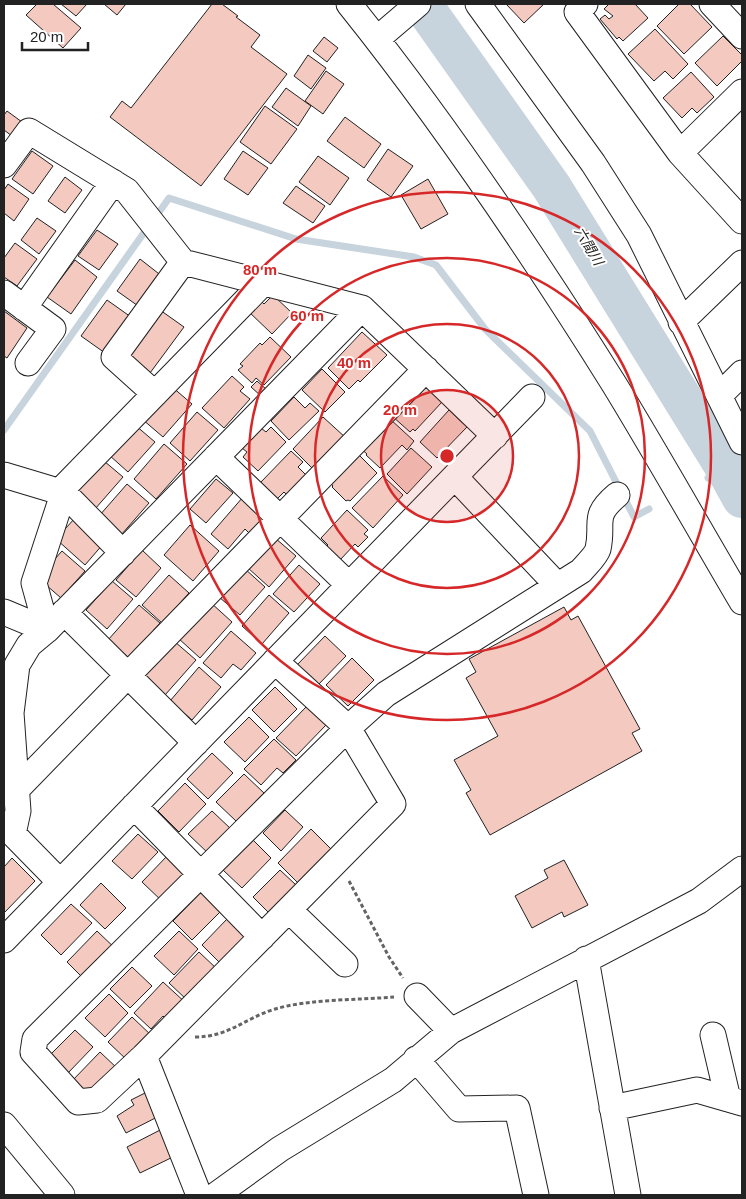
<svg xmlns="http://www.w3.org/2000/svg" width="746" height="1199" viewBox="0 0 746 1199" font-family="Helvetica,'Noto Sans JP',sans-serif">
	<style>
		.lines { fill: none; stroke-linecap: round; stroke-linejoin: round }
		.stream { stroke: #c7d3dd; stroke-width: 7 }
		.river { stroke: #c7d3dd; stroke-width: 40 }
		.building { fill: #f3c9c0; stroke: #222 }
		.minor-casing { stroke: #222; stroke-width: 27 }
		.path { stroke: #646464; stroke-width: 3; stroke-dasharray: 4 2.5; stroke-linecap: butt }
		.minor { stroke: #fff; stroke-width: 25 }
		.ring { fill: none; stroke: #d62828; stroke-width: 2.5 }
		.labels { text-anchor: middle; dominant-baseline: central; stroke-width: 4; stroke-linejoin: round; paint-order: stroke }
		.water-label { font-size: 14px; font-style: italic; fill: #222; stroke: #fff }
		.centre { fill: #d62828; stroke: #fff; stroke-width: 2.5 }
		.ring-label { font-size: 15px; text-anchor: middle; font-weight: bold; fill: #d62828; stroke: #fff; stroke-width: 4; stroke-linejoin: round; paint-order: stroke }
	</style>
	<rect width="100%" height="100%" fill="#fff"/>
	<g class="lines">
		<path class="stream" d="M155 218 169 198 296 239 414 257 436 265 485 329 590 431 634 517 649 509
			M4 430 148 227
			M708 478 726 469"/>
		<path class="river" d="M422 4 551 186 726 469 742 498"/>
	</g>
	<path class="building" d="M37 4H53L81 28 63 48 26 15Z
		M61 4H87L76 16Z
		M104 4H126L117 15Z
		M212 4H222L238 16 236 17 260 35 251 47 287 74 201 186 110 117 122 101 131 108Z
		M506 4H544L524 23Z
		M609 4H635L648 18 623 41 619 37 617 39 600 19 605 15 609 19 613 16 604 9Z
		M679 4H690L712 27 684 54 657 26Z
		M655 29 688 64 673 79 665 71 654 81 628 54Z
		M723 36 742 55V61L717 86 695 63Z
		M324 37 338 48 327 62 313 51Z
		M308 55 326 68 311 89 294 76Z
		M326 71 344 84 323 114 305 101Z
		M691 72 714 97 697 113 692 108 682 118 663 98Z
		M286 88 311 106 298 126 272 107Z
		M265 106 297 129 271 164 240 142Z
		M7 111 22 122 12 136 4 130V115Z
		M345 117 381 144 364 168 327 141Z
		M388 149 413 166 391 197 367 180Z
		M32 151 53 166 33 194 12 179Z
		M243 151 268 168 248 195 224 179Z
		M318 156 349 178 330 205 299 182Z
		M65 177 82 190 65 213 48 201Z
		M428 179 448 214 421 229 401 195Z
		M8 184 29 199 14 221 4 213V190Z
		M296 186 325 206 313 223 283 203Z
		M37 218 56 231 39 254 21 240Z
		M97 230 118 244 99 270 78 256Z
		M15 243 37 259 17 286 4 277V258Z
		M140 259 163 277 141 308 117 291Z
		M75 260 97 277 71 314 47 297Z
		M273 295 292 313 272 334 247 310 258 298 264 304Z
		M107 300 131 317 105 353 81 336Z
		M160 310 184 327 150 373 127 356Z
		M4 311 27 328 7 358 4 356Z
		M362 332 387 355 360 382 358 380 349 389 328 368Z
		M270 337 291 357 264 385 256 378 252 383 238 370 243 366 240 364 260 343 262 345Z
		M322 369 345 392 325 412 302 390Z
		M232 376 244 387 240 391 250 399 224 428 202 408Z
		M257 381 267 390 261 396 251 387Z
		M171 386 192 404 163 437 142 419Z
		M426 387 442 402 415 431 413 429 410 432 392 416Z
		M294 397 305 408 310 403 319 411 289 440 271 421Z
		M449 410 467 427 437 458 420 442Z
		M197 412 218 430 190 461 170 443Z
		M323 417 346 438 337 448 334 445 312 468 293 449Z
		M389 418 414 441 407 450 402 445 380 468 366 455 367 454 360 448Z
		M135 425 155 442 128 472 109 455Z
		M271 427 286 442 258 471 243 457 247 452 242 448 261 428 266 432Z
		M164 444 187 464 156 499 134 479Z
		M411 448 432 467 407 494 387 474Z
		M291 451 303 462 298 467 307 476 288 496 284 492 277 499 260 483Z
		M356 452 377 473 350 501 348 500 346 501 332 487 333 486 328 480Z
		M104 461 123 477 95 509 76 493Z
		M383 476 403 495 373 528 352 508Z
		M216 479 233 493 206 523 190 509Z
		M127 484 149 503 121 535 99 516Z
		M243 497 265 517 250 534 245 529 228 549 211 534Z
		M347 510 368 530 364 534 368 537 358 547 355 544 340 560 326 547 328 545 321 538Z
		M75 518 104 543 85 565 56 539Z
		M190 525 219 551 193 581 164 555Z
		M275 538 296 556 269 587 248 568Z
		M142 550 161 568 136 597 116 580Z
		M62 551 85 571 61 598 38 578Z
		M299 565 320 584 294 612 273 594Z
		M244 568 265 587 240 615 219 597Z
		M169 575 189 593 162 623 142 605Z
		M112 581 133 599 107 629 86 610Z
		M269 595 289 613 262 644 242 626Z
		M210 602 232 622 200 658 178 638Z
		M139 605 160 623 129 658 108 640Z
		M564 607 571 620 578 616 640 729 632 733 642 751 490 835 466 793 471 790 454 760 498 736 466 678 476 672 469 659Z
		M231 631 256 653 241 670 233 664 221 678 203 663Z
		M325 636 346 656 318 685 297 665Z
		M174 641 196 660 165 695 143 676Z
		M352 658 374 680 348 706 326 685Z
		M199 667 221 687 192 720 170 701Z
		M275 687 297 709 274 732 252 710Z
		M307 706 326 725 296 756 276 738Z
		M249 717 269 737 245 762 224 742Z
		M274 739 296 760 283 773 277 768 261 785 244 769Z
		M212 753 233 773 208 799 187 779Z
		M244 774 264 793 236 821 216 802Z
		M185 783 206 804 179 832 158 811Z
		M285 810 303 827 281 851 263 833Z
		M212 811 232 830 209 854 188 834Z
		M311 829 332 850 299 884 278 863Z
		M138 834 158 852 132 879 112 861Z
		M253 840 271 858 242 888 223 870Z
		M169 854 191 876 164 903 142 882Z
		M12 858 35 881 4 913V867Z
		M564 860 588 905 564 917 562 912 532 928 515 896 548 878 544 870Z
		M280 870 296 885 269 913 253 897Z
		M101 883 126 908 105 929 80 905Z
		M202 891 222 910 192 940 173 921Z
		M71 904 92 923 61 955 41 935Z
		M227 919 247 938 221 964 202 945Z
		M97 931 119 952 104 967 97 959 81 976 67 962Z
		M179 931 198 949 174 975 154 956Z
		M199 952 217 969 187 1000 169 983Z
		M132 967 152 986 130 1008 110 989Z
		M163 982 187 1004 169 1022 163 1016 151 1029 134 1013Z
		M109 994 128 1013 105 1037 85 1018Z
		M132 1017 152 1036 128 1061 108 1042Z
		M75 1030 93 1047 67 1074 49 1056Z
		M100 1052 119 1070 90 1100 71 1082Z
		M153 1089 165 1113 126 1133 117 1116 134 1105 131 1100Z
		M164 1128 177 1155 140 1173 127 1147Z"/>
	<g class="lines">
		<defs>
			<path id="minor" d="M349 4C446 125 532 253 614 384 658 456 699 529 742 602
				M478 4 593 163 639 235 742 442
				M585 4 577 12 680 153 742 221
				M712 4 742 36
				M377 39 418 4
				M680 153 742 92
				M4 165 29 131 127 191 183 262 362 308 495 436
				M4 293 53 329 28 363
				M24 308 113 182
				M681 322 742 263
				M155 394 114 357 183 262
				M719 396 742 373
				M216 457 349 585
				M4 475 64 493 123 553
				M455 477 557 585
				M4 612 47 630
				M64 612 196 743
				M47 630 34 583 66 485 264 282
				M275 661 348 728 393 804 144 1056 97 1100 78 1102 33 1052 35 1039 348 728 386 694 581 571C586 565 596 556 598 549 604 522 591 517 617 495
				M17 789 426 369
				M134 806 262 937
				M60 882 13 834 18 811 11 713 17 665 29 645 47 630 362 308
				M289 910 345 964
				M4 940 532 397
				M586 959 628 1195
				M417 996 451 1031
				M713 1035 728 1099
				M144 1056 199 1195
				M416 1059 459 1109 517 1108 536 1195
				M612 1108 697 1090 742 1103
				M4 1125 62 1195
				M216 1195 280 1149 393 1080 451 1031 699 901 742 869"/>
		</defs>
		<use href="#minor" class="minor-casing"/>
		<path class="path" d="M349 881 389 957 403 978
			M195 1037C229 1037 245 1018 275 1009 309 999 358 1000 394 997"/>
		<use href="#minor" class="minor"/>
	</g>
	<circle cx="447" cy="456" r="66" fill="#d62828" fill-opacity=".12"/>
	<g class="ring">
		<circle cx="447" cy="456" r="66"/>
		<circle cx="447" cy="456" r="132"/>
		<circle cx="447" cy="456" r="198"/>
		<circle cx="447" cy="456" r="264"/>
	</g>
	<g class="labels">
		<g class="water-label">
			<text transform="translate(589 246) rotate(59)">六間川</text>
		</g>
	</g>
	<circle cx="447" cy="456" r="8" class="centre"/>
	<g class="ring-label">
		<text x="260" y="275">80 m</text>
		<text x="307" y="321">60 m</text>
		<text x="354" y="368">40 m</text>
		<text x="400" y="415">20 m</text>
	</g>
	<rect width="746" height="1199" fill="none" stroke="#222222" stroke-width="10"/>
	<path d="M22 42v8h66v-8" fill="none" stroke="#222222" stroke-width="2.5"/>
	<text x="30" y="42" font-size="15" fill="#222222" stroke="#ffffff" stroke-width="4" paint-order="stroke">20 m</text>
</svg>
